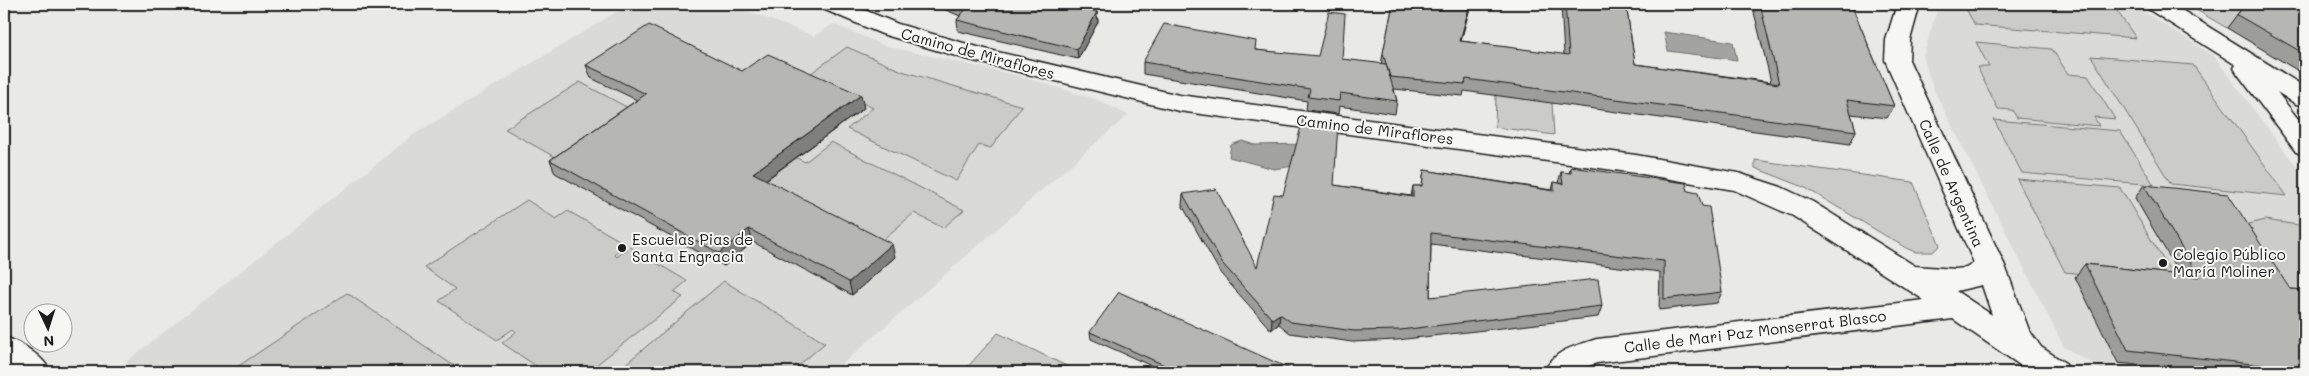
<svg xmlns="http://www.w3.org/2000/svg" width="2309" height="376" viewBox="0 0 2309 376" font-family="Mali,sans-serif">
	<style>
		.built { fill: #dadad6 }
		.green { fill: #cbcbc7; stroke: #747472 }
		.water { fill: #a3a3a1; stroke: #6d6d6c }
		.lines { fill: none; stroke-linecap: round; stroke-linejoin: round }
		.street-casing { stroke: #1c1c1c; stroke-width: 3 }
		.street { fill: #f6f6f2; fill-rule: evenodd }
		.wall { fill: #9d9d9a; stroke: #1c1c1c }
		.shaded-wall { fill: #7f7f7d; stroke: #1c1c1c }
		.building { fill: #b6b6b3; stroke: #1c1c1c }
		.poi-dot { fill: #1c1c1c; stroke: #f6f6f2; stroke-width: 2 }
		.labels { text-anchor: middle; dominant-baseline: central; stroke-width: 4; stroke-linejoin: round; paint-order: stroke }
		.street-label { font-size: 15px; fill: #1c1c1c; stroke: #f6f6f2 }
		.poi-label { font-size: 15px; fill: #1c1c1c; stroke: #f6f6f2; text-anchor: start }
	</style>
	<rect width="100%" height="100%" fill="#e9e9e5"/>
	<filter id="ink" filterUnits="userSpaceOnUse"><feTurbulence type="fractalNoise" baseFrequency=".02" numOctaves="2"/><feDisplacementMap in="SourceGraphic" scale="10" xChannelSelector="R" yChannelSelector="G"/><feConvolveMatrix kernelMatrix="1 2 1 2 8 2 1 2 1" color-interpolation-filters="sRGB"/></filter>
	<g filter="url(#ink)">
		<path class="built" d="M630 4H728L814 36 833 24 886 46 1023 77 1095 99 1128 115 833 372H139L126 362 413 135Z
			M1939 4H2131L2213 55 2305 178V372H2106L2064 347 1933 88 1923 56Z"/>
		<path class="green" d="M1963 4H2112L2136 38 1975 25Z
			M2186 4H2246L2227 28Z
			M1976 42 2052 49 2068 74 2088 76 2115 119 2094 117 2099 126 2017 118 2012 110 1998 109 1977 67H1989Z
			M847 47 902 71 1022 106 991 148 979 145 956 181 847 129 873 108 807 76Z
			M2091 56 2193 65 2287 196 2171 184Z
			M580 82 634 111 560 160 505 129Z
			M1496 95 1552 102 1554 135 1495 127Z
			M1994 120 2120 131 2154 185 2022 173Z
			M831 142 964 210 943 228 914 213 879 243 726 177 771 145 805 162Z
			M1755 160 1913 182 1940 245 1933 252H1915L1906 248 1804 187 1755 168Z
			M2017 179 2120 188 2178 284 2065 272Z
			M527 200 556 219 568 211 626 244 614 254 617 257 630 247 687 281 674 292 683 297 587 372H545L502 343 516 332 513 329 497 340 439 301 455 289 424 267Z
			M2265 220 2305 226V298L2281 295 2237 227Z
			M724 281 825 343 791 372H616Z
			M347 293 463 372H239L234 369Z
			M998 333 1079 372H963Z"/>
		<path class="water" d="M1664 32 1733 42 1737 60 1668 51Z
			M1242 141 1255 145 1307 144 1314 163 1274 169 1229 157 1231 145Z"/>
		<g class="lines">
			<defs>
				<path id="street" d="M819 4H850L898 24 981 48 1179 95 1636 155 1738 173 1781 187 1813 202 1915 266 1955 269 1966 268 1974 263 1885 60 1886 40 1897 4H1920L1910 40 1909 60 2005 266 2029 330 2041 347 2065 363 2070 372H2030L1953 319 1597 363 1583 368 1579 372H1544C1555 349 1575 346 1597 339L1924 300 1793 216 1734 190 1636 173 1179 111 966 59 882 34 823 9ZM1982 285 1992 315 1956 291Z
					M2145 4H2172L2305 87V106L2296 104 2277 92 2305 128V155L2296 152 2237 73 2234 68 2236 65 2148 9Z
					M4 337C21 342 43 356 51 372H12L4 366Z"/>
			</defs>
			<use href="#street" class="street-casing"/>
			<use href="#street" class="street"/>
		</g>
		<path class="wall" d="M945 4H1067L1097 12 1098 22 1078 59 958 31 957 20 960 16 946 10Z
			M1393 4H1471L1461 41 1564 55 1561 4H1626L1635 64 1771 82 1752 4H1851L1894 106 1887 118 1851 114 1856 131 1850 144 1464 91 1463 96 1394 89 1397 101 1395 114 1339 106 1338 114 1306 110 1307 101 1143 74V62L1256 50 1381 64Z
			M2245 4H2305V75L2227 28Z
			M586 65 742 71 864 108 766 180 895 257 852 295 753 242 724 266 555 173 550 160 637 100 591 78Z
			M1571 167 1688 191 1722 292 1717 303 1659 310 1660 272 1431 244 1430 297 1602 306 1598 317 1397 340 1352 342 1290 333 1279 324 1271 330 1221 274 1182 205 1183 194 1257 267 1283 195 1334 185 1411 196 1413 186H1422L1424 170 1552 190 1554 182 1558 183 1561 172 1569 173Z
			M2144 185 2290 289 2305 290V372H2202L2118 363 2075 277 2085 264 2180 275 2135 198Z
			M1090 332 1297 372H1165L1091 339Z"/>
		<path class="shaded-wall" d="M1470 4H1471L1457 53 1460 41Z
			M1097 12 1098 22 1078 59 1077 49Z
			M861 95 864 108 757 186 753 173Z
			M749 229 753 242 724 266 719 253Z
			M892 244 895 257 852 295 849 282Z
			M1280 314 1279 324 1271 330 1272 319Z"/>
		<path class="building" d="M953 4H1067L1097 12 1077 49 957 20 966 9Z
			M1393 4H1470L1460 41 1569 55 1565 4H1626L1635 64 1779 84 1760 4H1851L1894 106 1847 100 1856 131 1466 79 1465 84 1390 77 1383 53Z
			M2245 4H2305V54L2237 15Z
			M1329 12 1345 14 1342 59 1386 64 1397 101 1340 93 1339 101 1308 97 1310 89 1143 62 1164 24 1256 41 1255 50 1318 56Z
			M649 25 742 71 768 54 861 95 753 173 892 244 849 282 749 229 719 253 550 160 646 94 586 65Z
			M1303 119 1338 124 1334 185 1413 197V186H1422L1424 170 1554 191V182L1563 184 1561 172 1571 173V167L1686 183 1688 191 1698 193 1702 206 1709 207 1722 292 1664 299V261L1431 233 1430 297 1598 279 1602 306 1400 330 1354 331 1291 322 1280 314 1272 319 1222 263 1183 194 1216 189 1257 267 1274 194 1283 195Z
			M2144 185 2228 194 2290 289 2305 290V370L2128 350 2085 264 2199 277Z
			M1119 292 1297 372H1180L1090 332Z"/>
	</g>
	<g class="poi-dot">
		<circle cx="622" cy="248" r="5"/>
		<circle cx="2163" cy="263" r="5"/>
	</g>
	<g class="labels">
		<g class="street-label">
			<text transform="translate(978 53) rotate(15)">Camino de Miraflores</text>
			<text transform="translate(1375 129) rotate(7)">Camino de Miraflores</text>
			<text transform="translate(1952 183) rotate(66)">Calle de Argentina</text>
			<text transform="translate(1755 331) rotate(-7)">Calle de Mari Paz Monserrat Blasco</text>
		</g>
		<g class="poi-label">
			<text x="632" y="239">Escuelas Pias de<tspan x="632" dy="17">Santa Engracia</tspan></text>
			<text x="2173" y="254">Colegio Público<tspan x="2173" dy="17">María Moliner</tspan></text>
		</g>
	</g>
	<rect width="2309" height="376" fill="none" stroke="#f6f6f2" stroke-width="20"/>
	<rect x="10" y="10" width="2289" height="356" fill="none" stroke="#1c1c1c" stroke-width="2" filter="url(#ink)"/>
	<g transform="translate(48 328) rotate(176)"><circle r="24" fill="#f6f6f2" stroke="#9f9f9c"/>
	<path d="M0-4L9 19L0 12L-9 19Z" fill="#1c1c1c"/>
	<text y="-8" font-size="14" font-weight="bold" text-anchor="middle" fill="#1c1c1c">N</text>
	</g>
</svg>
